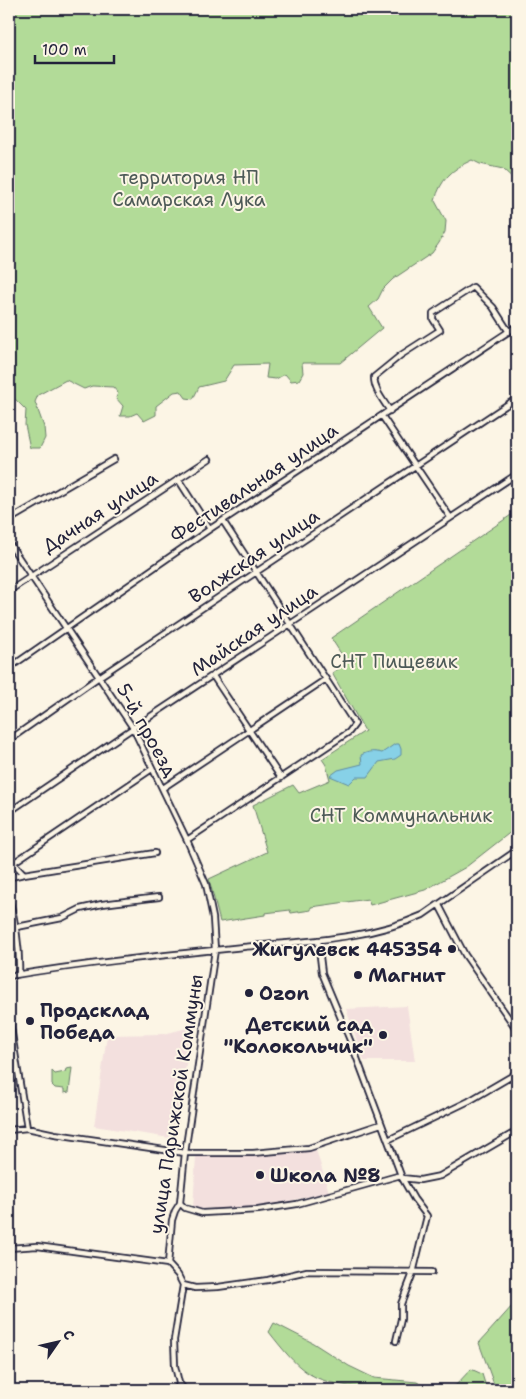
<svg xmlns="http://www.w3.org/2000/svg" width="526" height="1399" viewBox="0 0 526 1399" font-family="'Shantell Sans',sans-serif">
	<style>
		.built { fill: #f3e0de }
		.green { fill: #b2db98; stroke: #6a7e6a }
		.water { fill: #87d1e7; stroke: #5f8ba2 }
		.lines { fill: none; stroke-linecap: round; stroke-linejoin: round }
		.minor-casing { stroke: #22223b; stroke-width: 8 }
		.minor { stroke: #fcf5e5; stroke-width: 4.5 }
		.poi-dot { fill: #22223b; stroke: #fcf5e5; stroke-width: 2 }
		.labels { text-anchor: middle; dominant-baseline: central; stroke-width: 4; stroke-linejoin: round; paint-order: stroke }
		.park-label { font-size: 19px; fill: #4d5a57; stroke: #fcf5e5 }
		.street-label { font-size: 19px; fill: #22223b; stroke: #fcf5e5 }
		.poi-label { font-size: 19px; font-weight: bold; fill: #22223b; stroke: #fcf5e5; text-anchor: start }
	</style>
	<rect width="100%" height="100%" fill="#fcf5e5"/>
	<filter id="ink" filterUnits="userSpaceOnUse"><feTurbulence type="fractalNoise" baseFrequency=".02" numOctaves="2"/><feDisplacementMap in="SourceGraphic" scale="10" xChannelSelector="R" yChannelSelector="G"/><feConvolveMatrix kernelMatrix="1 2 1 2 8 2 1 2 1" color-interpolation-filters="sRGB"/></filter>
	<g filter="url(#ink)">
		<path class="built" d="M407 1006 415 1061H364L346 1009Z
			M191 1027 176 1139 94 1126 107 1035 164 1034Z
			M316 1150 329 1192 263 1207 193 1209 196 1156 251 1157Z"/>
		<path class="green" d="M9 9H517V182L503 169 480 164 472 160C452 169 440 180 435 201L446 221 445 232 439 243 432 253 393 279 383 289 378 299 369 307 382 328 340 363H302L303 373 299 380 291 381 285 374 276 379 266 378 268 364 234 365 224 381 199 387 193 399 186 398 181 391 174 392 156 406V415L144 421 137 413 130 416H120L123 406 116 398 118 393 113 387 92 386 84 389 66 380 38 395 35 402 44 427 45 438 40 448H30L25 425 26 410 11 395 9 396Z
			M517 511V827L466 867 425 890 370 905 368 899 311 907V910L291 913 290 910 265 913V915L220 922 209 879 267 852 253 805 293 785 299 793 330 780 326 765 322 759 365 731 332 673 347 663 331 638Z
			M72 1068 69 1092 64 1093V1089L55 1088 52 1085V1071L55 1074 65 1072 66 1069Z
			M513 1305 517 1390H496L479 1343Z
			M274 1323 313 1343 349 1366 374 1378 417 1382 430 1390H359L358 1387C309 1382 299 1370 269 1332Z
			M471 1369 482 1374 487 1390H447L456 1385Z"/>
		<path class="water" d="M395 744H399L401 749V755L395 759 379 762 368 777H356L349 784 330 776 338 770 362 764 361 755C369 751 374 751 382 753Z"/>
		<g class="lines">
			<defs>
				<path id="minor" d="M390 411C383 400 374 390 374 377L401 355 440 330 433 319V313L473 287 493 307 509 332
					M382 416 450 517
					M178 479 210 529
					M9 520 114 459
					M9 543 133 728 187 840 206 884 213 918 215 950 185 1153 180 1203 175 1211 172 1220 168 1264
					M9 591 209 459
					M9 668 210 529 517 326
					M213 676 281 778
					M9 740 99 677 517 398
					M163 788 326 679
					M9 812 133 728 517 474
					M187 840 349 732 355 724 223 521
					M9 858 24 874
					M13 863 152 769
					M9 881 11 877 24 874 155 853
					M9 898C16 923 20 948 19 974
					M439 905 465 955 517 1030
					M17 927 62 918 80 909 102 904 159 897
					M318 940 322 973 352 1045 402 1178 414 1199 427 1216 413 1273 401 1304V1319L396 1341
					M9 976C86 963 165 955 243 947 303 941 367 940 423 915L517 850
					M9 1015 27 1128
					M9 1130 27 1128 55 1134 185 1153H253L309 1148 381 1124
					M388 1140 469 1101 517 1073
					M402 1178 420 1180 440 1176 517 1131
					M180 1203 185 1208 202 1213 258 1210 297 1204 401 1175
					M9 1248 37 1246 168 1264
					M168 1264 178 1275 183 1285 174 1340 175 1366 179 1383 177 1390
					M183 1285 195 1288 218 1287 268 1280 307 1271 432 1272
					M179 1383 185 1390"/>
			</defs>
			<use href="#minor" class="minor-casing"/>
			<use href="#minor" class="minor"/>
		</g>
	</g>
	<g class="poi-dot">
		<circle cx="452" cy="949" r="5"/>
		<circle cx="358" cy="975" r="5"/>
		<circle cx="249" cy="993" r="5"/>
		<circle cx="30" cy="1021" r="5"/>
		<circle cx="383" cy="1035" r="5"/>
		<circle cx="260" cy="1175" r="5"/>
	</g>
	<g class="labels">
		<g class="park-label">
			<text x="189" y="177">территория НП<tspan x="189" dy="22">Самарская Лука</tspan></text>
			<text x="394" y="661">СНТ Пищевик</text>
			<text x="401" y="815">СНТ Коммунальник</text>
		</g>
		<g class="street-label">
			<text transform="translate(254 483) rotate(-34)">Фестивальная улица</text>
			<text transform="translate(100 512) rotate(-33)">Дачная улица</text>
			<text transform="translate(254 556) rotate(-34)">Волжская улица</text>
			<text transform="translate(254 630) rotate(-34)">Майская улица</text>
			<text transform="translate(147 730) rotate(61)">5-й проезд</text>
			<text transform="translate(176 1104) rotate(-81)">улица Парижской Коммуны</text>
		</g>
		<g class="poi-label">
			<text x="442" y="949" text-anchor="end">Жигулевск 445354</text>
			<text x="368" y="975">Магнит</text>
			<text x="259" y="993">Ozon</text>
			<text x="40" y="1010">Продсклад<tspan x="40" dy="22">Победа</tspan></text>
			<text x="373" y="1024" text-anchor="end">Детский сад<tspan x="373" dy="22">"Колокольчик"</tspan></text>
			<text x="270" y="1175">Школа №8</text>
		</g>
	</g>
	<rect width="526" height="1399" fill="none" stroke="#fcf5e5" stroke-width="30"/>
	<rect x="15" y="15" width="496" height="1369" fill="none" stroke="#22223b" stroke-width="2" filter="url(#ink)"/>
	<g transform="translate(58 1342) rotate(56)" stroke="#fcf5e5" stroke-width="4" paint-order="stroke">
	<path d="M0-4L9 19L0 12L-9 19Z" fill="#22223b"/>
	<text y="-8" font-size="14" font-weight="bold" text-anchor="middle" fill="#22223b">С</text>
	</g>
	<path d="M35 55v8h79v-8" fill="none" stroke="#22223b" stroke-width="2.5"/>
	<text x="42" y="55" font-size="15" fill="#22223b" stroke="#fcf5e5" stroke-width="4" paint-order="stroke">100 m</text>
</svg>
